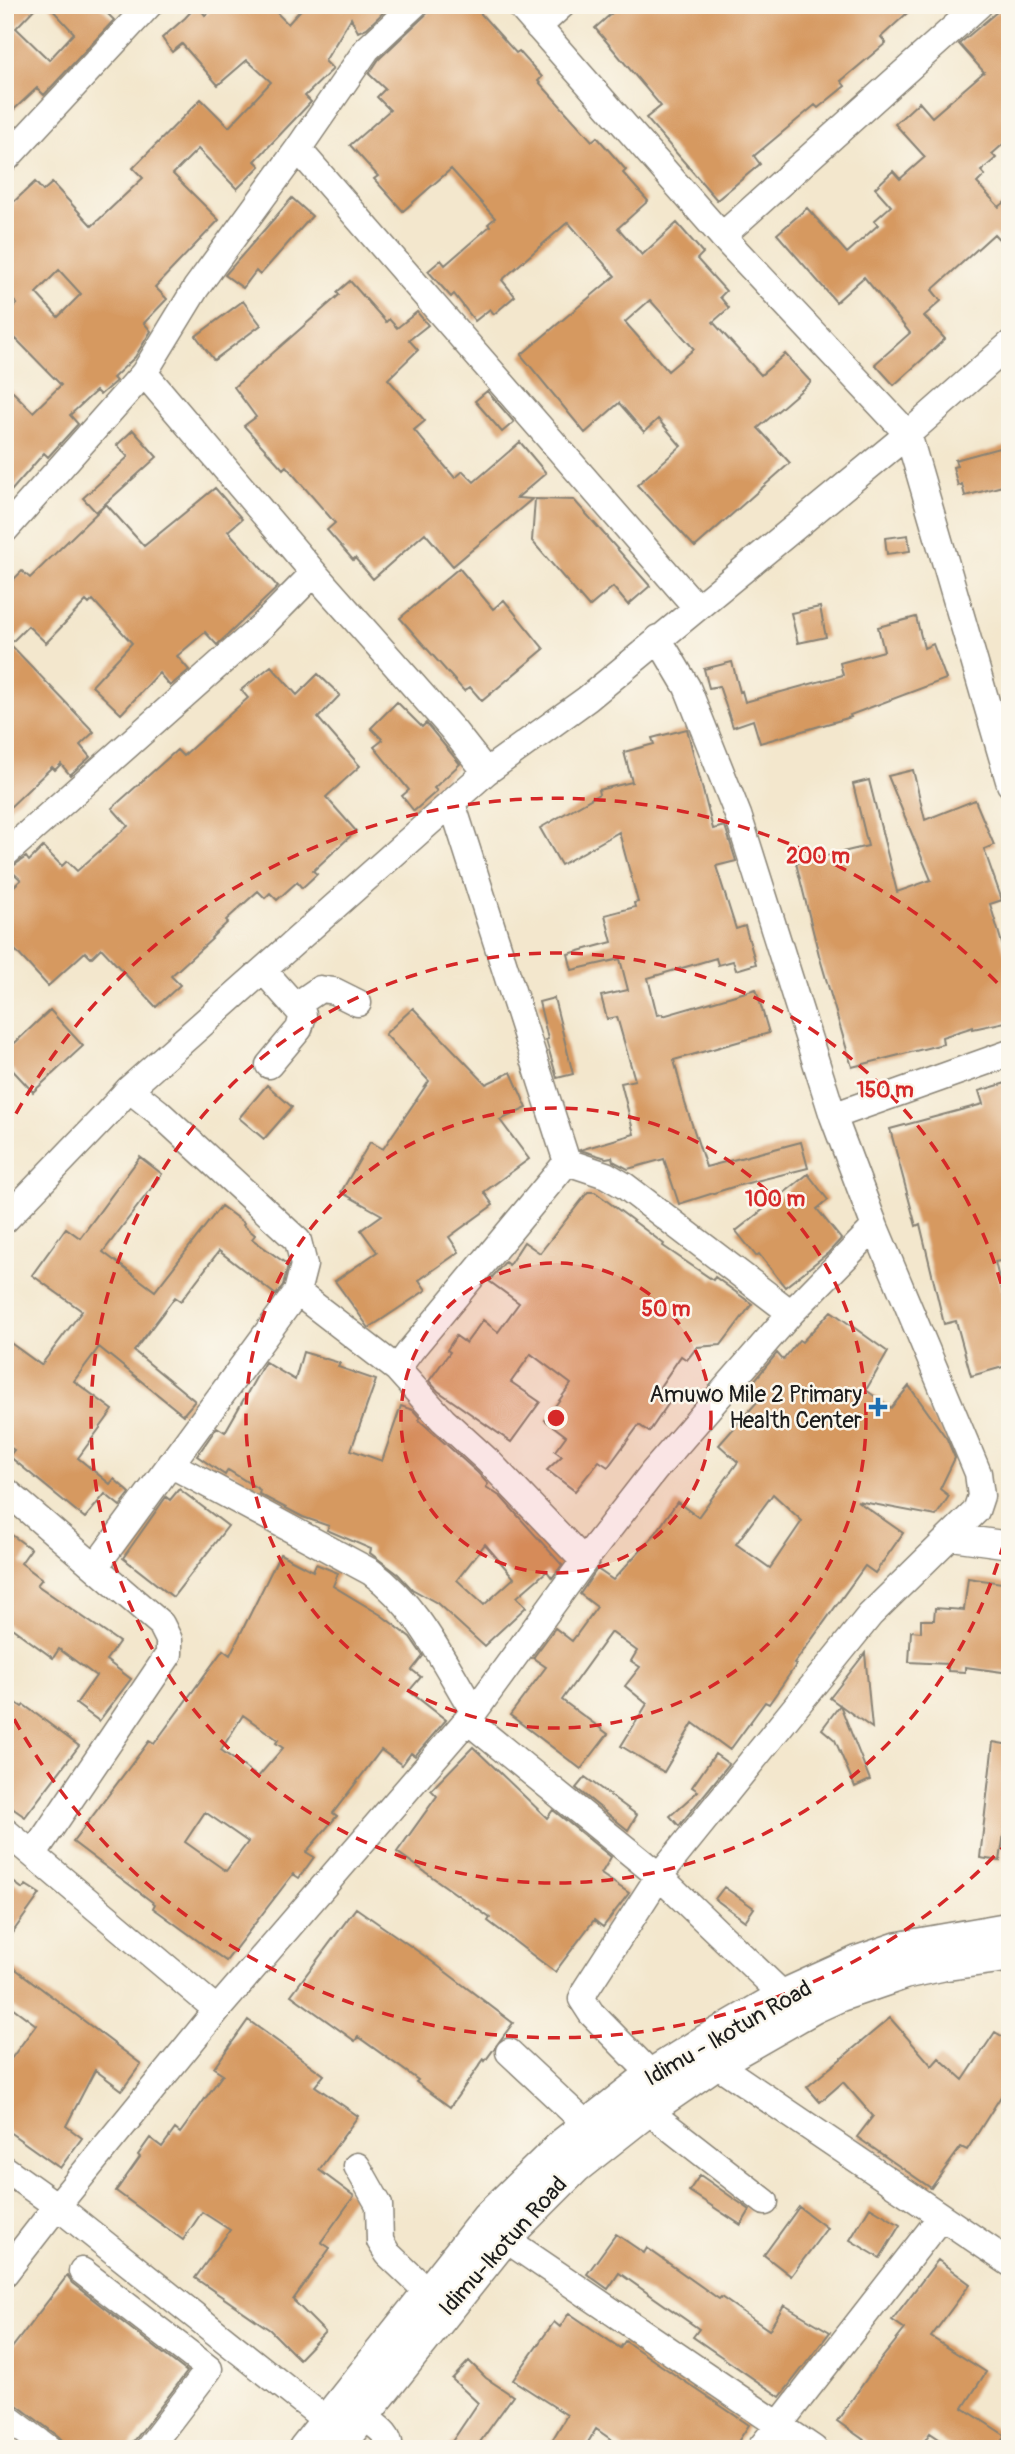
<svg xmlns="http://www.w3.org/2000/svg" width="1015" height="2454" viewBox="0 0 1015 2454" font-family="Pangolin,sans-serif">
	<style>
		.building { fill: #d69960; fill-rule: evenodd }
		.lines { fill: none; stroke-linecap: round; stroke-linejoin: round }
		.minor-casing { stroke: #888274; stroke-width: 29 }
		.major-casing { stroke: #888274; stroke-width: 36 }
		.minor { stroke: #fff; stroke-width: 26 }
		.major { stroke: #fff; stroke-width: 33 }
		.ring { fill: none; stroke: #d62828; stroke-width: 3.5; stroke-dasharray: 12 9 }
		.poi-dot { fill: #1f6fb2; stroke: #fbf7ec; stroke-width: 2.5 }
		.labels { text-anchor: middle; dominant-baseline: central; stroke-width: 5; stroke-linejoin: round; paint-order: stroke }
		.poi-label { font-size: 23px; fill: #1c1c1c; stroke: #fbf7ec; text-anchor: end }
		.street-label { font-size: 23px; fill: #1c1c1c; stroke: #fbf7ec }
		.centre { fill: #d62828; stroke: #fbf7ec; stroke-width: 3.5 }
		.ring-label { font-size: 21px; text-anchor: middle; font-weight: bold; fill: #d62828; stroke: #fbf7ec; stroke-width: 5; stroke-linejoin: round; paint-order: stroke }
	</style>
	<rect width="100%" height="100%" fill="#fbf7ec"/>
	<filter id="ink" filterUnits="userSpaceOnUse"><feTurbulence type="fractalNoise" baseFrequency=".0143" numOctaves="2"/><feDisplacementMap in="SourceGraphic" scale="14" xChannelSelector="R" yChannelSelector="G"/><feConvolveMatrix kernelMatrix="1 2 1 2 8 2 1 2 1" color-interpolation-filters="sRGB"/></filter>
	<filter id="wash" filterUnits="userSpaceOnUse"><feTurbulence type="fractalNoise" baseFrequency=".00686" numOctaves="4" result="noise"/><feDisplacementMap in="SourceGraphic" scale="28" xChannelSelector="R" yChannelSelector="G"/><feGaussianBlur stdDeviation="1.57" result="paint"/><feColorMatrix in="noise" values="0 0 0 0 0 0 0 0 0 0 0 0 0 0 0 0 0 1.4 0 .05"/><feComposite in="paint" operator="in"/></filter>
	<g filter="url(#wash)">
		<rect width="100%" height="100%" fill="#f3e7cd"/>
		<g id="blocks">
			<path class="building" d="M5 5H38L16 28 49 60 74 33 48 5H99L114 20 44 95 37 88 5 118Z
				M197 5 205 15 218 5H269L288 24 305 5H391L367 28 358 32 351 18 325 61 333 69 305 96 311 102 255 161 260 166 237 189 198 149 173 174 219 220 155 287 167 299 144 323 151 331 135 357 113 378 116 381 100 395 96 391 70 415 78 424 48 457 44 453 5 498V384L33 412 61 385 16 339 5 350V317L17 304 5 292V210L35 182 43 191 52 183 92 226 143 178 133 168 201 99 229 127 271 82 247 60 218 85 182 44 172 52 162 38 185 18ZM59 270 81 294 58 317 36 293Z
				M436 5H473L516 53 519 51 542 77 538 81 592 141 597 137 626 170 623 173 648 201 618 228 642 255 677 223 703 253 697 259 726 291 720 297 729 308 713 322 761 375 785 354 811 382 758 428 790 463 695 547 637 485 681 446 658 419 644 432 619 403 585 433 521 355 615 276 568 222 502 280 515 296 494 314 490 309 475 321 454 294 451 297 428 271 441 260 445 265 490 226 488 224 495 218 451 169 403 211 374 179 378 176 350 145 390 110 377 97 385 89 369 74 379 59ZM650 300 694 349 668 371 625 322Z
				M621 5H916L881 37 886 43 841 81 845 86 818 108 815 105 754 156 760 164 717 200 646 118 661 106 595 28Z
				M1005 5H1010V138L992 154 996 158 981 171 985 175 977 183 999 207 1010 198V251L994 234 932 290 941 301 924 316 945 339 894 385 875 364 910 333 864 277 836 302 777 234 807 208 847 253 878 225 874 221 891 206 875 188 893 171 900 179 925 157 895 124 919 102 932 117 984 72 959 44Z
				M292 198 312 216 260 275 256 271 243 288 225 275Z
				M350 281 386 322 389 319 397 328 417 312 428 325 409 340 418 350 388 379 425 421 414 430 455 478 463 471 474 482 520 442 546 473 517 498 532 499 453 566 425 533 373 579 355 558 353 560 327 530 335 523 286 466 283 469 244 426 256 417 234 387 339 295 337 292Z
				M243 301 261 325 214 360 196 336Z
				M487 391 514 422 502 432 475 401Z
				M133 430 157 457 96 512 83 498 128 457 117 445Z
				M1010 445V484L965 496 962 484 958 486 953 467 957 466 955 460Z
				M215 488 242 519 228 531 278 587 217 645 205 632 177 656 189 670 170 686 159 673 121 714 92 686 132 643 93 600 89 604 86 601 46 643 28 626 10 644 94 732 80 745 90 757 70 775 61 764 55 770 52 767 5 812V588L22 571 30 578 106 504 144 546Z
				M535 499 574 500 650 586 628 605 613 587 589 607 532 541Z
				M908 535 910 551 887 554 885 538Z
				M459 568 493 609 504 600 544 649 482 701 470 687 464 691 400 618Z
				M820 607 826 637 798 643 791 613Z
				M916 617 924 648 933 644 946 679 850 715 851 717 760 743 753 720 733 727 719 686 709 688 704 669 732 662 740 692 742 691 745 702 843 675 840 663 884 651 878 627Z
				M271 666 297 695 318 674 340 695 318 718 360 766 326 797 356 831 313 871 317 874 302 888 297 882 277 900 270 893 265 898 258 891 226 920 228 922 211 938 212 939 171 976 180 985 156 1007 101 948 91 958 85 952 48 986 5 939V894L21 880 9 869 26 857 29 861 43 847 62 866 67 861 77 871 128 826 112 808 177 750 183 756 248 698 241 690Z
				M397 702 422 727 426 723 460 764 434 788 437 791 414 811 402 796 409 790 374 747 383 740 371 728Z
				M687 729 713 829 725 826 736 861 716 866 736 929 745 926 756 964 736 970 733 961 718 965 716 958 648 978 657 1015 663 1014V1016L756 989 769 1033 674 1060 685 1103 706 1167 801 1142 808 1168 736 1186 679 1204 664 1159 628 1169 613 1161 612 1157 606 1158 580 1150 634 1134 621 1083 635 1080 617 1017 607 1019 601 996 628 990 620 959 572 970 568 954 612 942 605 915 635 907 634 903 638 902 619 832 561 865 540 828 599 794 598 790 632 782 624 752 654 744 652 738Z
				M913 770 925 820 975 800 994 845 984 849 1002 900 990 904 1010 970V1021L973 1029V1027L942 1037 943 1044 852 1067 819 955 796 863 868 846 853 784 869 780 897 892 931 880 888 776Z
				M554 998 573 1074 557 1078 546 1040 548 1039 539 1002Z
				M413 1008 486 1084 511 1072 527 1108 500 1120 529 1159 484 1192 493 1205 449 1237 459 1252 419 1280 426 1290 369 1328 335 1281 377 1252 361 1230 382 1215 341 1192 370 1142 383 1149 429 1081 385 1034Z
				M50 1010 83 1046 33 1092 5 1062V1052Z
				M1006 1083 1010 1093V1259L995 1262 1010 1322V1365L971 1376 956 1321 944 1324 920 1224 916 1226 890 1129 983 1104 979 1091Z
				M267 1085 292 1107 264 1139 239 1118Z
				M140 1157 162 1174 103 1252 155 1291 221 1206 244 1223 243 1225 255 1235 252 1239 288 1265 283 1285 276 1295 219 1251 181 1301 175 1297 134 1351 195 1401 183 1415 99 1347 74 1381 113 1410 78 1458 110 1484 114 1479 130 1493 120 1506 105 1494 85 1518 9 1456 14 1450 5 1444V1339L41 1365 82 1311 32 1275 66 1228 80 1238Z
				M808 1174 828 1200 817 1209 841 1239 828 1253 785 1287 759 1254 756 1256 736 1231Z
				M588 1192H595L664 1244 663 1246 713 1280 715 1277 752 1304 721 1345 697 1347 687 1360 681 1356 657 1391 671 1400 649 1432 639 1425 608 1467 599 1461 575 1491 547 1470 562 1456 555 1451 566 1436 545 1420 571 1384 531 1354 511 1382 540 1402 511 1442 438 1391 429 1381 450 1352 447 1350 456 1336 466 1343 483 1320 498 1332 519 1303 489 1281 505 1262 509 1265 524 1242 540 1253Z
				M831 1311 888 1352 866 1390 891 1408 909 1386 947 1439 955 1458 940 1489 949 1496 936 1516 857 1501 903 1533 875 1573 865 1566 794 1664 796 1665 769 1704 765 1702 730 1750 693 1723 664 1772 621 1746 647 1704 625 1686 640 1667 631 1661 637 1651 611 1632 562 1700 608 1734 581 1769 510 1715 546 1667 533 1658 555 1628 572 1641 597 1607 580 1594 597 1569 613 1580 656 1533 677 1502 698 1517 738 1462 719 1445 758 1401 745 1392 777 1353 783 1360 799 1340 802 1342ZM773 1494 802 1521 770 1568 736 1544Z
				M303 1352 340 1363 338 1367 376 1380 351 1450 382 1461 401 1406 413 1410 420 1418 419 1420 478 1473 488 1484 486 1487 501 1497 562 1565 552 1578 547 1571 517 1597 526 1607 484 1646 437 1603 412 1589 398 1574 370 1553 371 1549 327 1530 329 1526 303 1517 259 1494 260 1490 228 1470 225 1475 197 1456 217 1427 225 1432 265 1362 295 1380ZM485 1544 514 1578 484 1605 457 1580Z
				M179 1489 228 1526 173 1597 123 1558 166 1497 170 1500Z
				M5 1530 31 1549 21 1563 42 1579 37 1585 119 1642 106 1660 131 1679 99 1721 76 1704 96 1676 59 1649 53 1658 5 1623Z
				M280 1554 313 1571 316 1564 338 1573 333 1586 381 1615 410 1637 423 1656 412 1670 421 1677 409 1691 446 1720 415 1756 411 1753 402 1765 381 1750 333 1813 337 1816 306 1852 314 1857 299 1878 293 1874 226 1961 153 1908 155 1904 73 1842 149 1741 154 1744 223 1650 230 1655ZM243 1715 278 1740 276 1743 283 1748 258 1777 221 1750ZM205 1812 248 1842 226 1871 185 1842Z
				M968 1578 1009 1584 1008 1599H1010V1673L965 1667V1672L948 1671V1664L909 1662 911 1631 921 1632V1620H934L935 1608 964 1610Z
				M865 1653 872 1728 830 1698Z
				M5 1695 22 1707 24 1705 79 1746 25 1817 5 1803Z
				M840 1705 870 1780 855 1787 835 1740 822 1729Z
				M993 1742 1010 1745V1791L1000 1861 980 1858Z
				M473 1747 547 1818 553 1810 611 1857 601 1874 629 1893 603 1927 594 1920 555 1972 488 1921 490 1918 397 1852 437 1796 431 1790Z
				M715 1754 729 1764 679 1826 670 1816 698 1791 692 1787Z
				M585 1777 637 1815 628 1830 576 1788Z
				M5 1876 23 1889 26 1885 40 1894 5 1943Z
				M724 1887 754 1908 745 1921 715 1899Z
				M356 1908 426 1957 513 2023 485 2061 484 2059 450 2107 416 2082 418 2080 358 2037 355 2041 291 1995Z
				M5 1961 141 2064 122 2090 95 2070 66 2126 82 2138 60 2168 5 2129V2067L36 2025 5 2002Z
				M890 2018 932 2066 939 2058 963 2080 995 2032 1010 2041V2082L967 2150 961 2147 931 2188 857 2137 873 2116 843 2082 820 2102 807 2087Z
				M248 2020 324 2075 315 2086 358 2116 319 2170 354 2196 321 2242 330 2248 293 2300 325 2332 299 2359 270 2330 195 2278 230 2230 202 2212 183 2240 116 2191 140 2157 138 2155 150 2138 162 2147 175 2129 180 2133 223 2074 214 2068Z
				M700 2175 750 2210 741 2225 689 2191Z
				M799 2207 827 2228 791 2276 764 2255Z
				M870 2207 900 2225 880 2258 850 2240Z
				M616 2234 644 2253 647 2248 719 2299 721 2297 769 2330 784 2305 830 2332 780 2397 693 2337 699 2329 619 2273 608 2289 587 2274Z
				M938 2260 970 2284 931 2337 986 2372 963 2408 1006 2436 997 2449H954L930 2433 919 2449H877L837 2421 875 2367 905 2329 892 2320Z
				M67 2276 72 2283 187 2372 128 2449H71L58 2436 14 2403 5 2401V2357Z
				M569 2313 620 2348 625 2341 749 2425 733 2449H625L596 2429 584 2449H547L567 2415 513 2380 554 2322 560 2327Z
				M469 2361 486 2378 513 2396 475 2449H447L478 2403 452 2379Z"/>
		</g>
	</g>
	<g filter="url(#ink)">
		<use href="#blocks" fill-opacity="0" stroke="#888274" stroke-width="2"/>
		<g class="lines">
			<defs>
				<path id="minor" d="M519 5 722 236 908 434 1010 784
					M538 27 562 5
					M298 149 367 49 414 5
					M5 160 149 5
					M722 236 979 5
					M144 373 314 573 453 730 486 772
					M5 530 144 373 196 288 298 149 697 608 908 434 1010 344
					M5 854 262 626 314 573
					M263 970 303 1015 299 1029 269 1065
					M295 1006 320 989 334 991 358 1003
					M833 1116 1010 1053
					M567 1162 606 1175 625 1186 791 1313
					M5 1220 105 1116 129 1089 486 772 587 699 697 608
					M297 1292 397 1369 443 1420 489 1462 584 1561
					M397 1369 411 1350 567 1162 452 803
					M170 1464 371 1572C418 1606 444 1663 474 1712
					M5 1490 161 1624 169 1640V1654L34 1853
					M952 1537 1010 1545
					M95 1567 297 1292 304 1265 298 1241 158 1112 129 1089
					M467 1720 659 1876 784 1996
					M5 1831 217 2010
					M509 2052 587 2125
					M715 2063 1010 2263
					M652 2075 591 2013 582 1999 586 1989 659 1876 870 1615 976 1511 981 1496 978 1473 875 1227 833 1116 738 815 687 687 658 638
					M647 2110 765 2202
					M357 2166 379 2205 380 2241 388 2254 429 2293
					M5 2169 57 2206 327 2421
					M504 2238 814 2449
					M82 2271 209 2369 148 2449
					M5 2273 57 2206 217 2010 474 1712 584 1561 654 1471 791 1313 875 1227
					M362 2415C372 2424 392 2433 389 2449
					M5 2416 49 2449
					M760 2449 941 2217"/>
				<path id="major" d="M305 2449 488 2218 564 2144 652 2075 703 2043 784 1996 859 1962 897 1949 1010 1929
					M336 2449 504 2238 575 2167 647 2110 715 2063 813 2007 839 1995 906 1972 943 1964 1010 1955"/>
			</defs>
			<use href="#minor" class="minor-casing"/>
			<use href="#major" class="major-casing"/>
			<use href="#minor" class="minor"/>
			<use href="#major" class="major"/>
		</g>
	</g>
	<circle cx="556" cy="1418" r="155" fill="#d62828" fill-opacity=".12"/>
	<g class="ring">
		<circle cx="556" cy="1418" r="155"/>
		<circle cx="556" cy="1418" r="310"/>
		<path d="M1009 1523A465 465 0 1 1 1009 1313"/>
		<path d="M1009 1841A620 620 0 0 1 6 1704M6 1132A620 620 0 0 1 1009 995"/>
	</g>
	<path class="poi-dot" d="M874.5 1396.5h7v7h7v7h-7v7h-7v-7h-7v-7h7z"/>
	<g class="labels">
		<g class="poi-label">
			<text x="862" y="1394">Amuwo Mile 2 Primary<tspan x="862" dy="26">Health Center</tspan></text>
		</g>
		<g class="street-label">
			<text transform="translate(728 2033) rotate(-30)">Idimu - Ikotun Road</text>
			<text transform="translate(503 2246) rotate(-48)">Idimu-Ikotun Road</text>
		</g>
	</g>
	<circle cx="556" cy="1418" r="10" class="centre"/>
	<g class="ring-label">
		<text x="818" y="863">200 m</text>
		<text x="885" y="1097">150 m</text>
		<text x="775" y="1206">100 m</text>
		<text x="666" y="1316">50 m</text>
	</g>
	<rect width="1015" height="2454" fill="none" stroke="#fbf7ec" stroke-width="28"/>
</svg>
